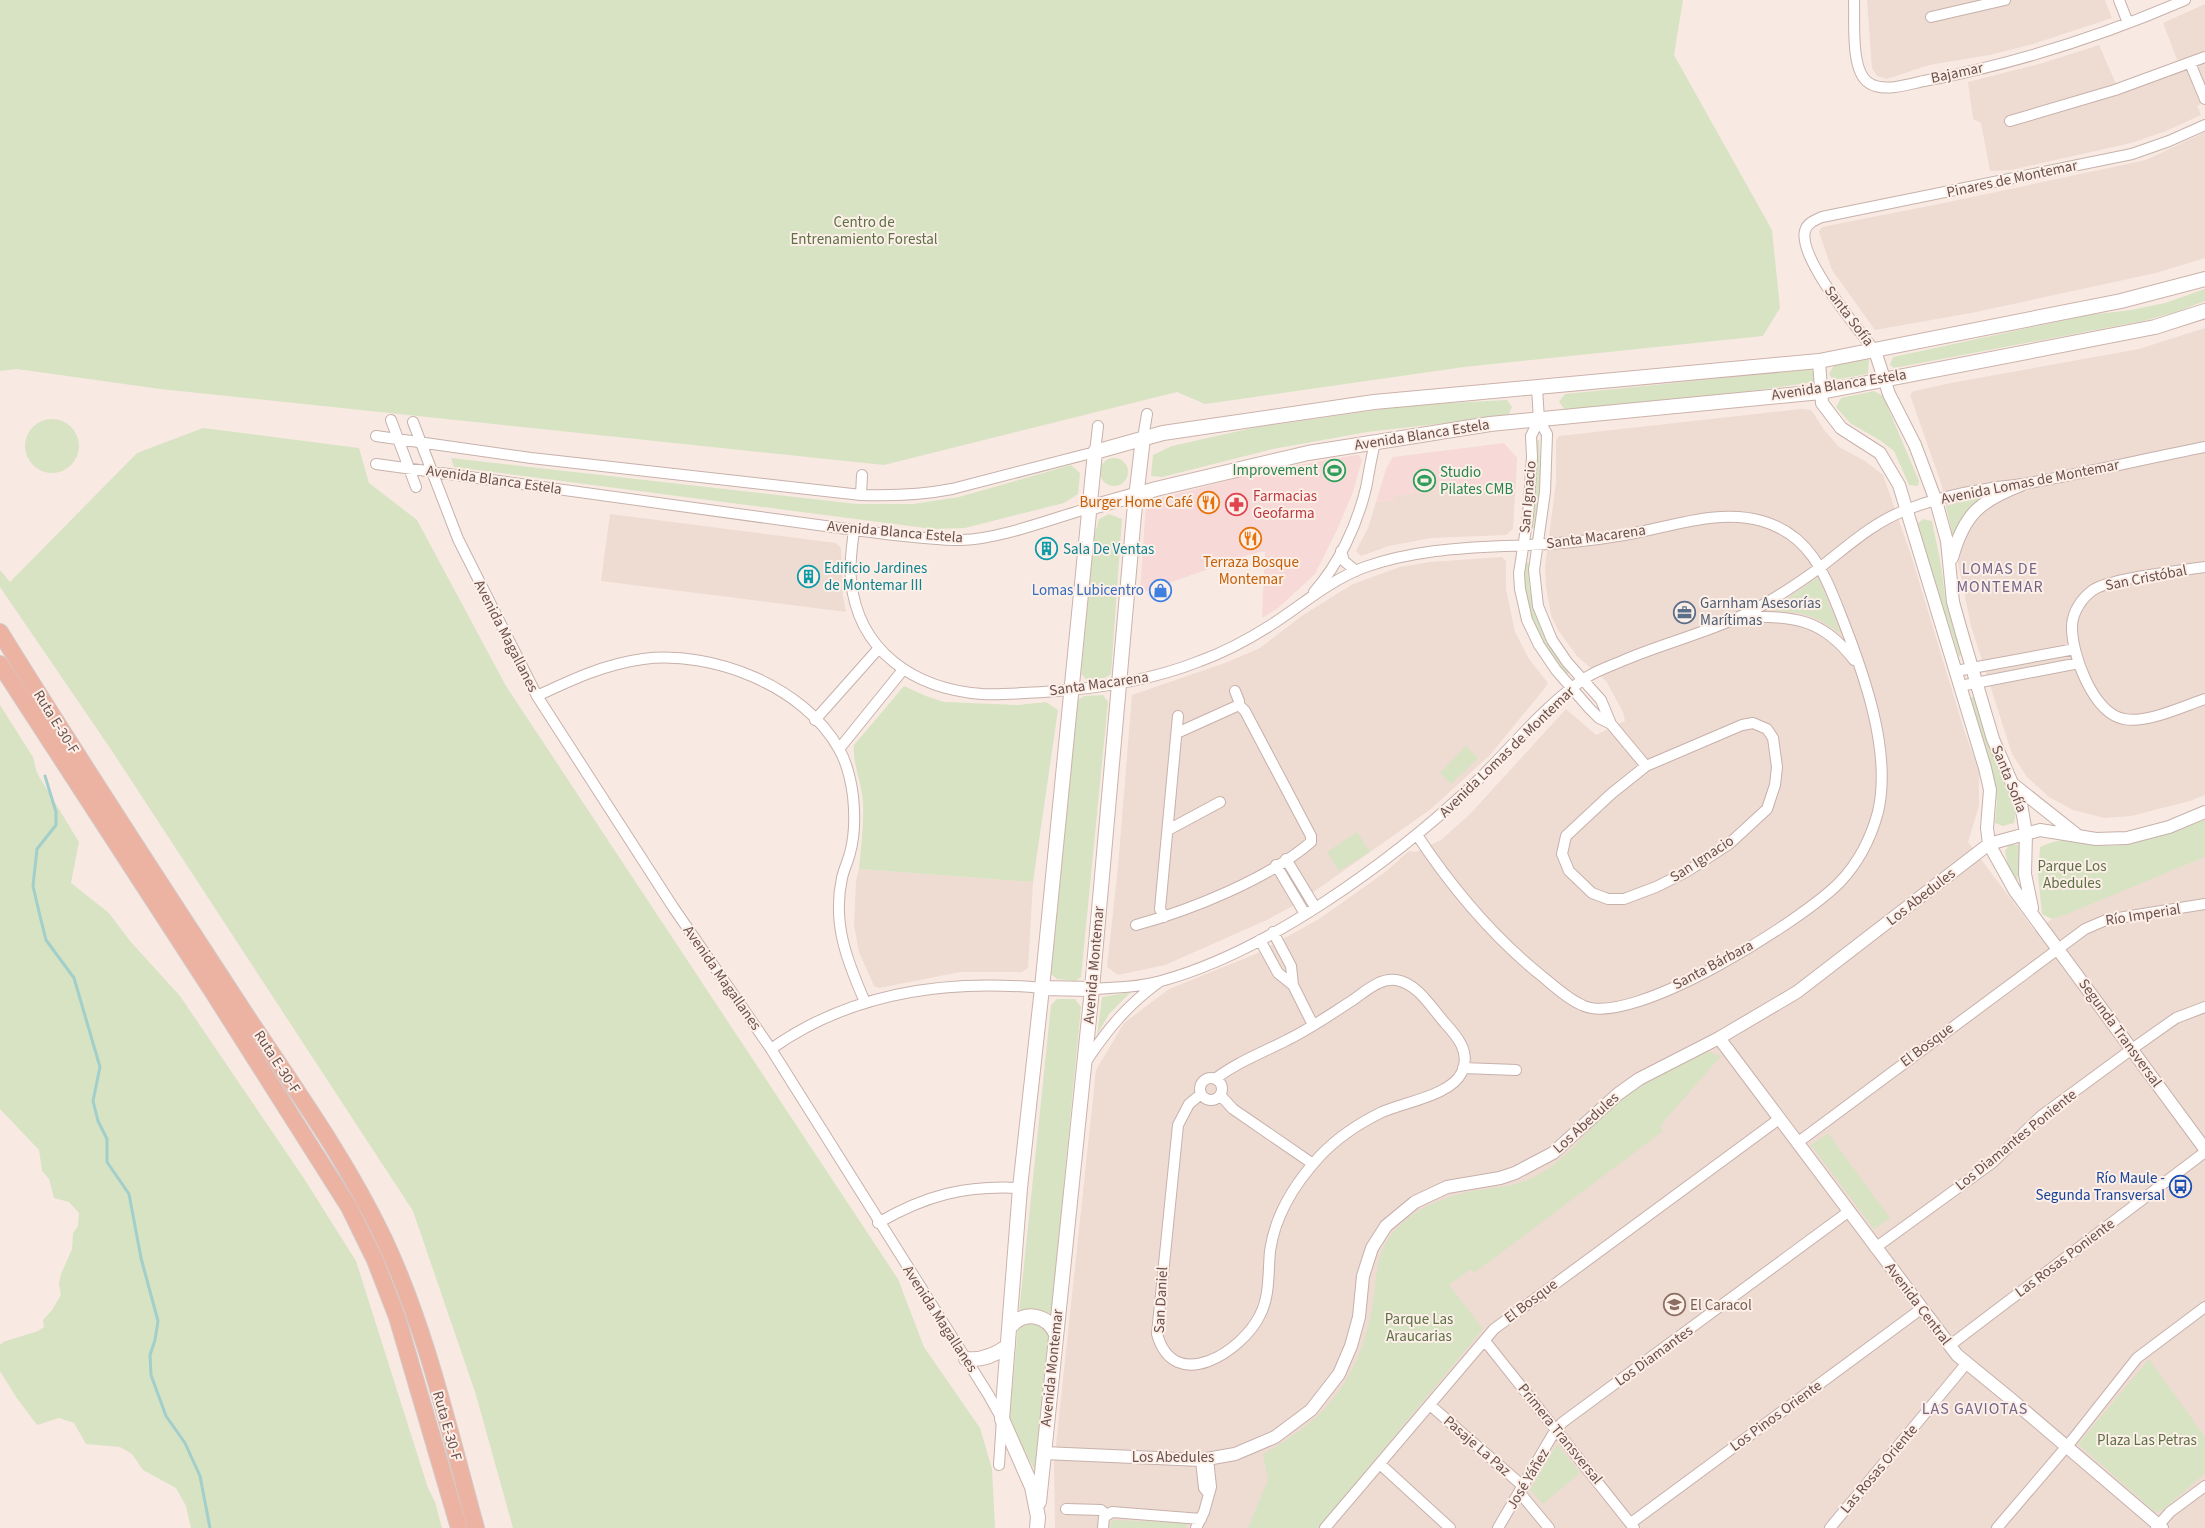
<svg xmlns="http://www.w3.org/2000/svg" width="2205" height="1528" viewBox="0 0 2205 1528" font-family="'Source Sans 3',sans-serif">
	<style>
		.residential { fill: #eedbd2 }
		.commercial { fill: #f7d9d7 }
		.green { fill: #d8e3c3 }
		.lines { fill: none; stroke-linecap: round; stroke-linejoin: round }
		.stream { stroke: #a2cecb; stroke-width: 3 }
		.minor-casing { stroke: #c7b1ab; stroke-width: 12 }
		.tertiary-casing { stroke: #c7b1ab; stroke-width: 14 }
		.secondary-casing { stroke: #ccb2ab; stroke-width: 16 }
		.trunk-casing { stroke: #d3cac9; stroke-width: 18 }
		.minor { stroke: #fff; stroke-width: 10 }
		.tertiary { stroke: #fff; stroke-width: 12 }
		.secondary { stroke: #fff; stroke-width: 14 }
		.trunk { stroke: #ecb2a2; stroke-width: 16 }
		.labels { text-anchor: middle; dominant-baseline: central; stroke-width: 4; stroke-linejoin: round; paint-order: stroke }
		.street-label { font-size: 15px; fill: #6c504c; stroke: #fcefe8 }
		.park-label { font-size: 15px; fill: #5d7046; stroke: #fcefe8 }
		.leisure-label { font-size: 15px; fill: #27864d; stroke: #fcefe8; text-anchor: end }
		.health-label { font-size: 15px; fill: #be3a42; stroke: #fcefe8; text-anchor: start }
		.food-label { font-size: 15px; fill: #c56008; stroke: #fcefe8; text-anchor: end }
		.culture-label { font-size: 15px; fill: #0d838f; stroke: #fcefe8; text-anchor: start }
		.shop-label { font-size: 15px; fill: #366cbe; stroke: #fcefe8; text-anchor: end }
		.service-label { font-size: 15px; fill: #4e5e75; stroke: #fcefe8; text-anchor: start }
		.transit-label { font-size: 15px; fill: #164399; stroke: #fcefe8; text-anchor: end }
		.education-label { font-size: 15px; fill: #785e54; stroke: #fcefe8; text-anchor: start }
		.neighbourhood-label { font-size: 16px; letter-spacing: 1px; fill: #746588; stroke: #fcefe8 }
	</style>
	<rect width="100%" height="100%" fill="#f8eae2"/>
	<path class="residential" d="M1867 0H2105L2112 18 2033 44 1990 55 1929 65 1887 79 1877 76 1872 68Z
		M2205 4V101L2197 106 2201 115 2166 131 2131 143 2011 170 1990 171 1981 123 1973 119 1968 82 2043 63 2099 45 2117 86 2178 62 2163 23Z
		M2205 132V258L2156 273 1971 313 1875 330 1832 270 1819 232 1822 227 1949 202 2146 160Z
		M2205 328V795L2190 801 2131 816 2104 818 2073 810 2049 797 2027 777 2012 754 1971 626 1958 563 1962 547 1954 541 1941 483 1910 395 1914 391 1956 382 2139 349Z
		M1801 409 1811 410 1825 431 1839 447 1865 461 1883 475 1911 555 1964 730 1979 771V806L1968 842 2035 931 2052 919 2205 857V1528H1055L1054 1464 1096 1070 1124 1023 1169 989 1256 954 1319 919 1384 873 1409 851 1416 852 1441 840 1470 814 1566 709 1596 735 1625 721 1623 712 1606 681 1577 656 1558 630 1551 615 1546 587 1545 567 1556 482V441L1559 436Z
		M1516 479 1513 529 1506 535 1431 538 1389 546 1361 556 1356 551 1368 528 1376 502 1393 500 1394 496Z
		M610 514 836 543 841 548 843 596 846 612 601 581Z
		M1502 557 1506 561V589L1515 632 1529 659 1548 683 1545 688 1489 756 1431 809 1298 903 1267 920 1165 965 1118 975 1107 967 1118 867 1132 695 1225 663 1260 648 1303 615 1353 584 1400 567 1430 562Z
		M859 869 1033 882 1028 968 1022 972H960L879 988 874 986 859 952 854 925 856 881Z"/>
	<path class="commercial" d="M1504 443 1517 458 1516 479 1394 496V500L1376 502 1386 469 1393 457Z
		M1356 455H1359L1362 460 1353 492 1337 530 1315 574 1278 608 1262 618 1265 551 1249 555 1140 593 1146 504 1149 501 1268 470Z"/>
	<path class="green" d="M0 0H1683L1674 55 1772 230 1780 308 1763 336 1464 367 1205 404 1177 392 884 465 160 389 17 369 0 371Z
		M2205 289V301L2176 312 2143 321 1894 368 1890 365 1893 357 2089 315 2131 310 2165 303Z
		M1869 359 1868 374 1833 380 1829 374 1834 365Z
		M1812 369 1815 382 1724 395 1565 410 1559 402 1565 394Z
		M1874 391 1883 396 1919 481 1918 486 1909 485 1894 451 1881 441 1850 423 1836 407 1841 398Z
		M1507 400 1512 407 1508 416 1367 432 1273 449 1162 477 1151 476 1153 455 1172 446 1257 427 1411 405Z
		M25 446a27 27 0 1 1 54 0a27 27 0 1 1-54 0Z
		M203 428 359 448 369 483 417 520 506 686 898 1279 924 1347 980 1428 992 1469 995 1528H513L476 1395 413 1211 112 751 0 587V570L10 582 137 453Z
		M1535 440H1539C1540 459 1542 516 1533 529L1531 528 1534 502Z
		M451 458 857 504H913L959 497 1071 465 1080 473 1078 494 1064 503 965 528 933 529 454 467Z
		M1100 472a14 14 0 1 1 28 0a14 14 0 1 1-28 0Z
		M1988 495 1954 541 1946 506Z
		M1109 514 1122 519 1111 674 1105 678 1086 679 1081 674 1094 537 1099 519Z
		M1923 519 1932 521 1941 565 1946 603 1961 654 1959 657 1917 524Z
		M1527 562 1529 564C1526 606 1544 638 1570 671L1569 673H1566C1538 641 1521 607 1525 563Z
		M1818 577 1841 634C1817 615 1802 613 1772 610Z
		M904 686 926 696 944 702 1018 705 1046 702 1058 710 1033 882 859 869C861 847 864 824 863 802 862 784 852 762 854 745Z
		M1103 695 1108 702 1081 977 1076 981 1057 979 1051 974 1078 700 1084 696Z
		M1975 696C1980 714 1984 732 1991 749 1999 772 2021 797 2014 823L2003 826 1995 823 1997 801 1993 777 1970 698Z
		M0 705 33 757 37 773 79 842 71 883 109 913 130 941 180 996 303 1177 356 1261 428 1488 435 1502 442 1528H191L186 1506 176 1488 143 1470 132 1454 120 1447 86 1444 74 1423 59 1418 37 1425 16 1397 0 1371V1345L3 1342 38 1331 44 1327 43 1320 52 1310 61 1295 59 1284 61 1274 72 1249 73 1233 78 1226 79 1213 69 1202 54 1198 49 1179 42 1171 39 1150 0 1109Z
		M1466 746 1478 758 1451 784 1440 773Z
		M2205 820V857L2062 916 2052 919 2042 914 2038 875 2040 847C2073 832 2078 847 2108 846 2139 845 2176 830 2205 820Z
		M1357 832 1370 852 1339 871 1327 852Z
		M2009 845H2021L2017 886 2009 871 2005 851Z
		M1131 992 1109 1014 1097 1035 1102 997Z
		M1057 999H1075L1081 1007 1051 1317C1043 1308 1030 1307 1019 1313L1051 1005Z
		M1708 1052 1721 1056 1660 1126 1663 1131 1474 1273 1471 1269 1449 1285 1483 1329 1318 1528H1248L1268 1480 1263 1454C1328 1419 1361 1376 1373 1302 1377 1277 1375 1255 1392 1234 1415 1206 1450 1194 1485 1189 1501 1187 1517 1185 1532 1178 1566 1162 1584 1133 1611 1108 1639 1082 1675 1068 1708 1052Z
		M1828 1133 1890 1218 1874 1229 1811 1145Z
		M1035 1321 1049 1332 1035 1471 1009 1420 1018 1328 1024 1323Z
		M2149 1359 2205 1437V1473L2163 1510 2155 1512 2078 1444Z
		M1557 1444 1580 1473 1543 1504 1530 1490Z
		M1114 1520 1185 1523 1187 1524 1186 1528H1110L1111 1522Z"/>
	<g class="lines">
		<path class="stream" d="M45 776 56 812V825L37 849 33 886 39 912 46 940 74 978 100 1067 93 1101 98 1121 107 1139V1162L129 1194 141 1258 158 1321 155 1340 150 1355 151 1375 166 1416 185 1443 200 1476 210 1528"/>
		<defs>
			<path id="minor" d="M1854 0C1855 21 1850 71 1869 83 1884 93 1908 84 1924 81 2014 64 2102 36 2185 0
				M2119 0 2128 23
				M1931 17 2005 0
				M2190 63 2205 99
				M2010 121 2115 90 2205 57
				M1875 351C1858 329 1798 258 1805 231 1807 223 1815 220 1822 217L2132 154 2169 141 2205 125
				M1537 388 1539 420 1547 434 1545 492 1534 570 1538 606 1552 640 1567 662 1601 700 1611 724
				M391 420 416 487
				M1539 420 1531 436 1532 457 1528 516 1519 573 1520 589 1527 620 1539 645 1556 670 1589 708 1599 718 1611 724 1646 766
				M413 422 458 539 537 696 673 907 771 1049 988 1394 1002 1419 999 1465
				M376 436 531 458 861 495C892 496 921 495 952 489L1095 452 1098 426
				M1143 438 1147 414
				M376 464 854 530C889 534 926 540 962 540 1000 539 1051 519 1089 508
				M861 495 862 475
				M854 530C852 547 849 564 851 580 858 652 915 689 982 694 1002 695 1023 693 1043 692 1096 689 1150 681 1200 661 1225 652 1249 639 1271 625 1302 605 1330 580 1365 567 1411 551 1456 548 1504 546 1544 545 1584 542 1624 535 1668 528 1717 508 1762 521 1811 535 1825 575 1842 618 1864 674 1892 752 1878 812 1871 838 1858 863 1840 882 1803 920 1634 1027 1584 1006 1569 1000 1555 987 1543 977 1493 937 1452 888 1417 835
				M1341 551 1344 561 1356 571
				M2205 567C2180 571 2111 578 2093 590 2082 598 2073 611 2072 625 2071 654 2093 713 2124 719 2146 724 2184 706 2205 699
				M1314 592C1339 564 1357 525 1366 488 1369 473 1371 458 1375 443
				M1744 617C1793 616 1822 618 1854 660
				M1956 671 2075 649
				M1960 686 2079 663
				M537 696C571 680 605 664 643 659 712 650 804 686 839 749 847 763 851 781 853 796 855 815 855 835 850 853 848 861 844 869 842 878 832 923 847 961 865 1002
				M815 720 879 648
				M1753 723 1767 729 1773 738 1777 767 1775 785 1767 809 1729 844 1686 872 1656 887 1624 899H1608L1592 893 1569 871 1562 854 1566 836 1611 794 1646 766 1742 725Z
				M1177 733 1239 705
				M839 749 902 671
				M1168 830 1220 802
				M1286 859 1315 907
				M1276 865 1305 914
				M1164 917 1160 909 1178 716
				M1136 925C1191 910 1268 879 1311 842V836L1245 711 1239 705V701L1235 691
				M1273 932 1291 966 1293 985 1313 1025
				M1260 940 1278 973 1293 985
				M1092 989C1115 988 1139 987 1161 981 1268 952 1392 861 1472 786 1510 750 1543 706 1587 677 1598 670 1610 666 1622 661 1661 644 1703 634 1741 616 1770 603 1796 585 1822 566 1849 545 1874 522 1906 510 1931 500 1960 493 1986 489 1999 486 2012 486 2024 484 2085 473 2145 459 2205 447
				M771 1049C851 992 947 979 1042 988
				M1085 1063C1107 1030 1126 1006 1159 982
				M1463 1068 1516 1070
				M1200 1089a11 11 0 1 1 22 0a11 11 0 1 1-22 0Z
				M1201 1094 1189 1104 1178 1125 1157 1334C1174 1395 1242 1352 1260 1315 1270 1296 1268 1272 1270 1251 1275 1215 1296 1182 1320 1156 1337 1138 1358 1124 1380 1113 1403 1102 1451 1096 1462 1072 1471 1052 1457 1036 1444 1022 1431 1007 1417 983 1396 980 1379 978 1366 991 1353 1000 1331 1014 1310 1029 1287 1040 1262 1053 1237 1062 1215 1079
				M1220 1095 1233 1109 1313 1164
				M1797 1143 2085 929 2106 920 2205 904
				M878 1223C926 1195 966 1185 1020 1188
				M1875 1248 1992 1163 2041 1116 2132 1049 2176 1018 2205 1007
				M1485 1341 1634 1528
				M1949 1346 2205 1152
				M1430 1405 1524 1487
				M1201 1460 1204 1488 1208 1493
				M1380 1464 1450 1528
				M1520 1493 1549 1528
				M1066 1509 1101 1510 1107 1515
				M1631 1523 1921 1309
				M1103 1528 1104 1517 1112 1512 1201 1519
				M1196 1528 1204 1512 1211 1487 1208 1459
				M1325 1528 1494 1329 1779 1119
				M1498 1528 1556 1429 1563 1422 1848 1212
				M1830 1528 1966 1364
				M1997 1528 2073 1439 2137 1358 2205 1307
				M2156 1528 2170 1512 2205 1486"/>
			<path id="tertiary" d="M1875 351 1889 394 1915 445 1936 501 1947 541 1953 602 1962 634 1993 739 2021 804 2026 833 2025 874 2032 908
				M1819 361 1822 403 1841 428 1880 453 1899 485 1985 768 1990 790 1987 828 1989 844 2015 891 2205 1149
				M1952 558C1964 514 1980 501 2021 485
				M2014 785 2077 835
				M1719 1038 1957 1355 2012 1400 2162 1528
				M1044 1453 1201 1460 1235 1454 1275 1437 1311 1410 1339 1374 1351 1346 1359 1317 1363 1276 1372 1248 1386 1226 1415 1202 1447 1187 1500 1178 1515 1173 1553 1153 1618 1094 1639 1079 1719 1038 1797 992 1989 844 2040 830 2096 839 2127 838 2169 827 2205 812"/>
			<path id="secondary" d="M1089 508 1156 489 1308 453 1490 424 1821 392 2155 327 2205 311
				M1042 988 1092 989
				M1010 1327C1024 1310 1047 1314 1056 1334
				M966 1359C981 1361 995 1355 1008 1346
				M1039 1502 1092 989 1134 515 1143 438
				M1037 1528 1038 1517 1032 1487 1002 1419 1020 1188 1042 988 1095 452 1163 433 1374 402 1819 361 2121 301 2205 279"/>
			<path id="trunk" d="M0 632C79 760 162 886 244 1012 293 1086 346 1159 384 1239 427 1331 449 1431 476 1528
				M0 664 211 989 349 1207 375 1260 397 1317 459 1528"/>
		</defs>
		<use href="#minor" class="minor-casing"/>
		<use href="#tertiary" class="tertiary-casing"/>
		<use href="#secondary" class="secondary-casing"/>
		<use href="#trunk" class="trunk-casing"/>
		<use href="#minor" class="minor"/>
		<use href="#tertiary" class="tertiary"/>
		<use href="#secondary" class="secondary"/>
		<use href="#trunk" class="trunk"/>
	</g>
	<defs>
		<symbol id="stadium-ring" viewBox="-11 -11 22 22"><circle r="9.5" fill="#fcefe8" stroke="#2e9e5b" stroke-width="1.5"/><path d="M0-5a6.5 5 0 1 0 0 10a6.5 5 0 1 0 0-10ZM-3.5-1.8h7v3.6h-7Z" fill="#2e9e5b"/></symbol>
		<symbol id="restaurant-ring" viewBox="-11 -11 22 22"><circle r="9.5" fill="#fcefe8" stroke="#e8710a" stroke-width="1.5"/><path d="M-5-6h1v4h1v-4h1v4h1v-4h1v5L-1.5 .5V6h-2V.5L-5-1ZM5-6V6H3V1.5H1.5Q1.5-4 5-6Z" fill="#e8710a"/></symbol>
		<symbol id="pharmacy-ring" viewBox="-11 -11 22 22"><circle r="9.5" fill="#fcefe8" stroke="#e0444e" stroke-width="1.5"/><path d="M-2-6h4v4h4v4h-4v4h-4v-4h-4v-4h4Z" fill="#e0444e"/></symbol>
		<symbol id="building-ring" viewBox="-11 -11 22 22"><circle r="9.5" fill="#fcefe8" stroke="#0f9aa8" stroke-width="1.5"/><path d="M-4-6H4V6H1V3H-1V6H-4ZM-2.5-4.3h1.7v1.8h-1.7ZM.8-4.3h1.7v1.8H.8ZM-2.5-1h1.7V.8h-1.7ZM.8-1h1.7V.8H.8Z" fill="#0f9aa8"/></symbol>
		<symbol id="shop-ring" viewBox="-11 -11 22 22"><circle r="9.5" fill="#fcefe8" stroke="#3f7fe0" stroke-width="1.5"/><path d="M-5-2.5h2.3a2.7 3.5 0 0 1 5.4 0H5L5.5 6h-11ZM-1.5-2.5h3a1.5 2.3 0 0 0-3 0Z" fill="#3f7fe0"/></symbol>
		<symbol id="office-ring" viewBox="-11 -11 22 22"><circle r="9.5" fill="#fcefe8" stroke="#5c6f8a" stroke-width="1.5"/><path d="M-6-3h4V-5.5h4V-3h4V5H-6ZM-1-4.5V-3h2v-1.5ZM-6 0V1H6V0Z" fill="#5c6f8a"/></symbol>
		<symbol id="bus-ring" viewBox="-11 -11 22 22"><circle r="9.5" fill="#fcefe8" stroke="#1a4fb4" stroke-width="1.5"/><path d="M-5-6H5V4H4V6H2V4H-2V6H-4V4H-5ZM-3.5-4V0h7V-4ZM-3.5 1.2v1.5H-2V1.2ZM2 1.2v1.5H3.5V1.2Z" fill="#1a4fb4"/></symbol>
		<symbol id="school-ring" viewBox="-11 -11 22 22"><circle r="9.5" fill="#fcefe8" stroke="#8d6e63" stroke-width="1.5"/><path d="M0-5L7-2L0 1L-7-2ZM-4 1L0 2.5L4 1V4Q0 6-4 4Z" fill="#8d6e63"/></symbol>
	</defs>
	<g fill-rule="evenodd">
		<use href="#stadium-ring" x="1322" y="458" width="25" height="25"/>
		<use href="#stadium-ring" x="1412" y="468" width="25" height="25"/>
		<use href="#restaurant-ring" x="1196" y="490" width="25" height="25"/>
		<use href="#pharmacy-ring" x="1224" y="492" width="25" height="25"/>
		<use href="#restaurant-ring" x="1238" y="526" width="25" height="25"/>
		<use href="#building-ring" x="1034" y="536" width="25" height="25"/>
		<use href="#building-ring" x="796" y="564" width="25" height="25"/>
		<use href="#shop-ring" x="1148" y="578" width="25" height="25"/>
		<use href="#office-ring" x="1672" y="600" width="25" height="25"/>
		<use href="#bus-ring" x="2168" y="1174" width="25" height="25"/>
		<use href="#school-ring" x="1662" y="1292" width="25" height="25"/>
	</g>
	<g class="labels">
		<g class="street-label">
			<text transform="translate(1957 73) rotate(-12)">Bajamar</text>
			<text transform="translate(2012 179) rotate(-12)">Pinares de Montemar</text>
			<text transform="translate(1849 316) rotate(53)">Santa Sofía</text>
			<text transform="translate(1839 385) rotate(-9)">Avenida Blanca Estela</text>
			<text transform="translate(1422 435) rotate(-9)">Avenida Blanca Estela</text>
			<text transform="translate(494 480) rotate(8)">Avenida Blanca Estela</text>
			<text transform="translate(2030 482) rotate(-11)">Avenida Lomas de Montemar</text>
			<text transform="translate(1528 497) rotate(-85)">San Ignacio</text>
			<text transform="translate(895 532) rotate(5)">Avenida Blanca Estela</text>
			<text transform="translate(1596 537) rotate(-8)">Santa Macarena</text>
			<text transform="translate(2146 578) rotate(-11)">San Cristóbal</text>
			<text transform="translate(506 636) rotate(63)">Avenida Magallanes</text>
			<text transform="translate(1099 684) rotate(-8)">Santa Macarena</text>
			<text transform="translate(56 722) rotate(58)">Ruta E-30-F</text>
			<text transform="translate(1507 752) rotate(-44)">Avenida Lomas de Montemar</text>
			<text transform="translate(2009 779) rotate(68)">Santa Sofía</text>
			<text transform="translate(1702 859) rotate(-33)">San Ignacio</text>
			<text transform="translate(1921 897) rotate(-38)">Los Abedules</text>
			<text transform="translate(2143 915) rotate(-9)">Río Imperial</text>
			<text transform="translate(1094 965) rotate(-85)">Avenida Montemar</text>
			<text transform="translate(1713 965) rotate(-28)">Santa Bárbara</text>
			<text transform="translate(722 978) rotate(55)">Avenida Magallanes</text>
			<text transform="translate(2120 1033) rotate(54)">Segunda Transversal</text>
			<text transform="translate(1927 1045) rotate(-37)">El Bosque</text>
			<text transform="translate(277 1062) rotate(57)">Ruta E-30-F</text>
			<text transform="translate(1586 1123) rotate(-42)">Los Abedules</text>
			<text transform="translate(2016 1140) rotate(-39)">Los Diamantes Poniente</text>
			<text transform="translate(2065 1258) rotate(-37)">Las Rosas Poniente</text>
			<text transform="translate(1161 1300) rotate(-87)">San Daniel</text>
			<text transform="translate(1531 1301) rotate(-37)">El Bosque</text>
			<text transform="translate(1918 1304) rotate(53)">Avenida Central</text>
			<text transform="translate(940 1319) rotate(57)">Avenida Magallanes</text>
			<text transform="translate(1654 1356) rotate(-36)">Los Diamantes</text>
			<text transform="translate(1052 1368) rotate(-84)">Avenida Montemar</text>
			<text transform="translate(1776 1416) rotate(-36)">Los Pinos Oriente</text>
			<text transform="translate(447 1426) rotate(74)">Ruta E-30-F</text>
			<text transform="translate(1560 1434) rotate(51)">Primera Transversal</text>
			<text transform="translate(1477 1446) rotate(41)">Pasaje La Paz</text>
			<text x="1173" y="1457">Los Abedules</text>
			<text transform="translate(1879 1469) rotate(-50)">Las Rosas Oriente</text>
			<text transform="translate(1528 1479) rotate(-59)">José Yáñez</text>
		</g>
		<g class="park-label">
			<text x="864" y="222">Centro de<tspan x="864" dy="17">Entrenamiento Forestal</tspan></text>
			<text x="2072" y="866">Parque Los<tspan x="2072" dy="17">Abedules</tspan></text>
			<text x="1419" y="1319">Parque Las<tspan x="1419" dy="17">Araucarias</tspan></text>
			<text x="2147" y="1440">Plaza Las Petras</text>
		</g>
		<g class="leisure-label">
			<text x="1318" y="470">Improvement</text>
			<text x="1440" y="472" text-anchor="start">Studio<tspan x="1440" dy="17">Pilates CMB</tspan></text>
		</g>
		<g class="health-label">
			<text x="1253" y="496">Farmacias<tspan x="1253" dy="17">Geofarma</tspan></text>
		</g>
		<g class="food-label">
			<text x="1193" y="502">Burger Home Café</text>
			<text x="1251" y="562" text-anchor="middle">Terraza Bosque<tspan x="1251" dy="17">Montemar</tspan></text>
		</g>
		<g class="culture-label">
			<text x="1063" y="549">Sala De Ventas</text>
			<text x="824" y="568">Edificio Jardines<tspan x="824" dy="17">de Montemar III</tspan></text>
		</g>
		<g class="shop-label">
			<text x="1144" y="590">Lomas Lubicentro</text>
		</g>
		<g class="service-label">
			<text x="1700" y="603">Garnham Asesorías<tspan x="1700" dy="17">Marítimas</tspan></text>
		</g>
		<g class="transit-label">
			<text x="2165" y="1178">Río Maule -<tspan x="2165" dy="17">Segunda Transversal</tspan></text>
		</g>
		<g class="education-label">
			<text x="1690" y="1305">El Caracol</text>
		</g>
		<g class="neighbourhood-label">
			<text x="2000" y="569">LOMAS DE<tspan x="2000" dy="18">MONTEMAR</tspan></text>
			<text x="1975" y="1409">LAS GAVIOTAS</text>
		</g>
	</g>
</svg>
